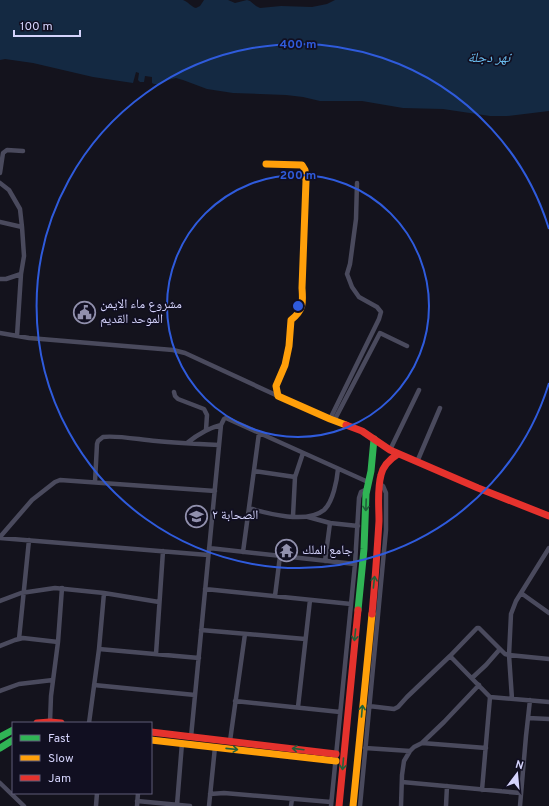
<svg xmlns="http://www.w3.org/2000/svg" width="549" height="806" viewBox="0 0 549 806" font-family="Overpass,'Noto Naskh Arabic',sans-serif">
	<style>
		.water { fill: #142942 }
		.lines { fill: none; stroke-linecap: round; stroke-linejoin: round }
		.street { stroke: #4a4a5d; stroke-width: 4.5 }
		.fast { stroke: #30b455; stroke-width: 7 }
		.slow { stroke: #ff9f0a; stroke-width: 7 }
		.jam { stroke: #e5322d; stroke-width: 7 }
		.oneway { stroke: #20623b }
		.ring { fill: none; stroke: #2f5bdc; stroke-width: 2 }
		.labels { text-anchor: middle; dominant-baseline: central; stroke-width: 3.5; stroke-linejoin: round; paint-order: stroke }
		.poi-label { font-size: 13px; fill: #d4d3fb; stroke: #110f21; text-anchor: start }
		.water-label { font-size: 14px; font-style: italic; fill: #6bbff1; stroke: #110f21 }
		.centre { fill: #2f5bdc; stroke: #110f21; stroke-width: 2 }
		.ring-label { font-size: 12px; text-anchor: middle; font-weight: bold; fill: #2f5bdc; stroke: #110f21; stroke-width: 3.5; stroke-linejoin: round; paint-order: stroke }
	</style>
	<rect width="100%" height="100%" fill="#14131d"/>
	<path class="water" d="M0 0H183C189 2 191 7 196 8L200 6 204 0H228L235 3 247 0 250 1 256 6 260 8 281 6 312 7 327 4 335 0H549V111L507 116H490L443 109 403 108 362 101H320L303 97 286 95 233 93 207 89 183 80 176 78 168 80 159 84H154L152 83V77L145 76 144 82H140L138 80 139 73 136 72 133 83 93 77 33 63 5 59 0 60Z"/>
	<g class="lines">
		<path class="street" d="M0 173 3 153 7 150 23 151
			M0 183 9 190 20 209 22 227 24 256 21 274 17 336
			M0 222 22 227
			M0 279H6L21 274
			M0 333 29 338 173 350 185 353 278 396
			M174 392 175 396 178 399 204 409 207 415 206 430
			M330 419 379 319 381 312 377 307 359 297 352 287 347 274 350 264 356 219 357 183
			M334 421 380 333 407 346
			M187 443C197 435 208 428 221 425
			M390 450 419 390
			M417 462 440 408
			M254 471 295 477
			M95 482 97 444 98 441 103 437C117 435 141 440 156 441 177 443 198 444 219 445
			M249 508C268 514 307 524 324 510 333 502 337 480 338 469
			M293 516 295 477 303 453
			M308 517 330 523 325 561
			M330 523 358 526
			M0 537 32 500 55 482 60 480 215 491
			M0 538 208 555
			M209 548 355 564
			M243 552 259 433
			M205 589 351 604
			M521 593 549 613
			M275 596 280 556
			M0 601 21 593 55 588 104 593 159 602
			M201 630 305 639
			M19 639 29 540
			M0 646 15 640 23 638 58 642
			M99 649 199 658
			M156 654 163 551
			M450 656 490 697 549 702
			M472 678 486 665 500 649 505 654 509 655 549 659
			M94 685 195 695
			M0 691 19 684 53 680
			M512 699 509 655 511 614 516 601 549 548
			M235 701 340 712
			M369 706 394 709 398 707 407 697 450 656 477 628H479L500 649
			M298 707 310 600
			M528 718 549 719
			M50 722 51 696 58 642 62 588
			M89 723 99 649 104 593
			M191 737 221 425 224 419 226 418 368 482
			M230 741 245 634
			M422 743 486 748
			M365 748 410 751
			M402 782 520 793
			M0 783 24 806
			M482 790 490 697
			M210 794 224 793 331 802
			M137 801 190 806
			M177 805 182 743
			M96 806 97 793
			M137 806 138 793
			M209 806 215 747
			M291 806 292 799
			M331 806 355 564 359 498 361 492 367 489
			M360 806 386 530V493L383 486 379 483
			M401 806 402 775 404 761 410 751 414 747 422 743 444 722 479 685
			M446 806 447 786
			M520 806 526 736 530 700"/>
		<path class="fast" d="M358 610 364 549 366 494 371 471 374 439
			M0 737 13 730
			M0 748 13 740"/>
		<path class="slow" d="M266 164 302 165 305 170 306 181 302 288C303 303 304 310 291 320L289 346 285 365 276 386 278 396 330 419 346 425
			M151 740 336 761
			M353 806 372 614"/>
		<path class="jam" d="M346 425 362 431 390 450 478 488 549 516
			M372 614C375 583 377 553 379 521 379 506 377 490 381 475 383 466 390 459 398 454
			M37 723 50 722 61 723
			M151 732 336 754
			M339 806 358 610"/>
	</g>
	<defs><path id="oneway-shaft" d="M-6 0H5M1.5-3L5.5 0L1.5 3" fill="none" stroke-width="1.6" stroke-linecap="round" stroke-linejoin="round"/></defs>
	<g class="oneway">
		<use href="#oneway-shaft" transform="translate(366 505) rotate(92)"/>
		<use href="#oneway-shaft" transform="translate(374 582) rotate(-84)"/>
		<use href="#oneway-shaft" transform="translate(355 635) rotate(96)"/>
		<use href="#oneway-shaft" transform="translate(362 711) rotate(-85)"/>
		<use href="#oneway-shaft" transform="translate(232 749) rotate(6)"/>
		<use href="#oneway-shaft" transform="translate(298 749) rotate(-173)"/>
		<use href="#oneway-shaft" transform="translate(343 764) rotate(95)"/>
	</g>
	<g class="ring">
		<circle cx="298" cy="306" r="131"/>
		<path d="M549 383A262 262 0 1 1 549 229"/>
	</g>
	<defs>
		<symbol id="civic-ring" viewBox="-11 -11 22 22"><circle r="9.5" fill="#110f21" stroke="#9190ad" stroke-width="1.5"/><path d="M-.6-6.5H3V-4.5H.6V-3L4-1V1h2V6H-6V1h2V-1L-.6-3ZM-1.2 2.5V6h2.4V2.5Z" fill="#9190ad"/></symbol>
		<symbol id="school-ring" viewBox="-11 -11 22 22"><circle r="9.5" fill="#110f21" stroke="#9190ad" stroke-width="1.5"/><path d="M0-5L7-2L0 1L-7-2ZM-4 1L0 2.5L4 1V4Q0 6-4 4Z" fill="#9190ad"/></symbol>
		<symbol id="temple-ring" viewBox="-11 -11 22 22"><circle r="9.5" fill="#110f21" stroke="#9190ad" stroke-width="1.5"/><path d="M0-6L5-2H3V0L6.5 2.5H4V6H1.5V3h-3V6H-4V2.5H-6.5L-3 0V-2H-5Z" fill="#9190ad"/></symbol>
	</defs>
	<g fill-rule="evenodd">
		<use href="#civic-ring" x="72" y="300" width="25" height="25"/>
		<use href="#school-ring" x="184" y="504" width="25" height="25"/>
		<use href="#temple-ring" x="274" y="538" width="25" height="25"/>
	</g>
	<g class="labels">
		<g class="poi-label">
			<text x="100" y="305">مشروع ماء الايمن<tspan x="100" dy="15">الموحد القديم</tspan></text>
			<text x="212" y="516">الصحابة ٢</text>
			<text x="302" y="551">جامع الملك</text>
		</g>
		<g class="water-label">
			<text x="489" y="58">نهر دجلة</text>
		</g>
	</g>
	<circle cx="298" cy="306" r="6" class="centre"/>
	<g class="ring-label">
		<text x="298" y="48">400 m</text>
		<text x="298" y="179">200 m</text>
	</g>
	<rect x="12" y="722" width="140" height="72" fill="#110f21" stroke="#5f5d78"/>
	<rect x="20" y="735" width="20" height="6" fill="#30b455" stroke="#5f5d78"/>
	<text x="48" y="742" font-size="12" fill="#d4d3fb">Fast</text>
	<rect x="20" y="755" width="20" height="6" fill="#ff9f0a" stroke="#5f5d78"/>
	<text x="48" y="762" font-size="12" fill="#d4d3fb">Slow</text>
	<rect x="20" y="775" width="20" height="6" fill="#e5322d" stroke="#5f5d78"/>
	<text x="48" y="782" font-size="12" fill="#d4d3fb">Jam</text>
	<g transform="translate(517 774) rotate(16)" stroke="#110f21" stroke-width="3" paint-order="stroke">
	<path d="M0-3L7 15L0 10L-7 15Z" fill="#d4d3fb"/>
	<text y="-6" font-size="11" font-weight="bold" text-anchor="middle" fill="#d4d3fb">N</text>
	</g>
	<path d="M14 30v6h66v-6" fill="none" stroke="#d4d3fb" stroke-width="2"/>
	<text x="20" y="30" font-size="12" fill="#d4d3fb" stroke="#110f21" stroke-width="3" paint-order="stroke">100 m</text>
</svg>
